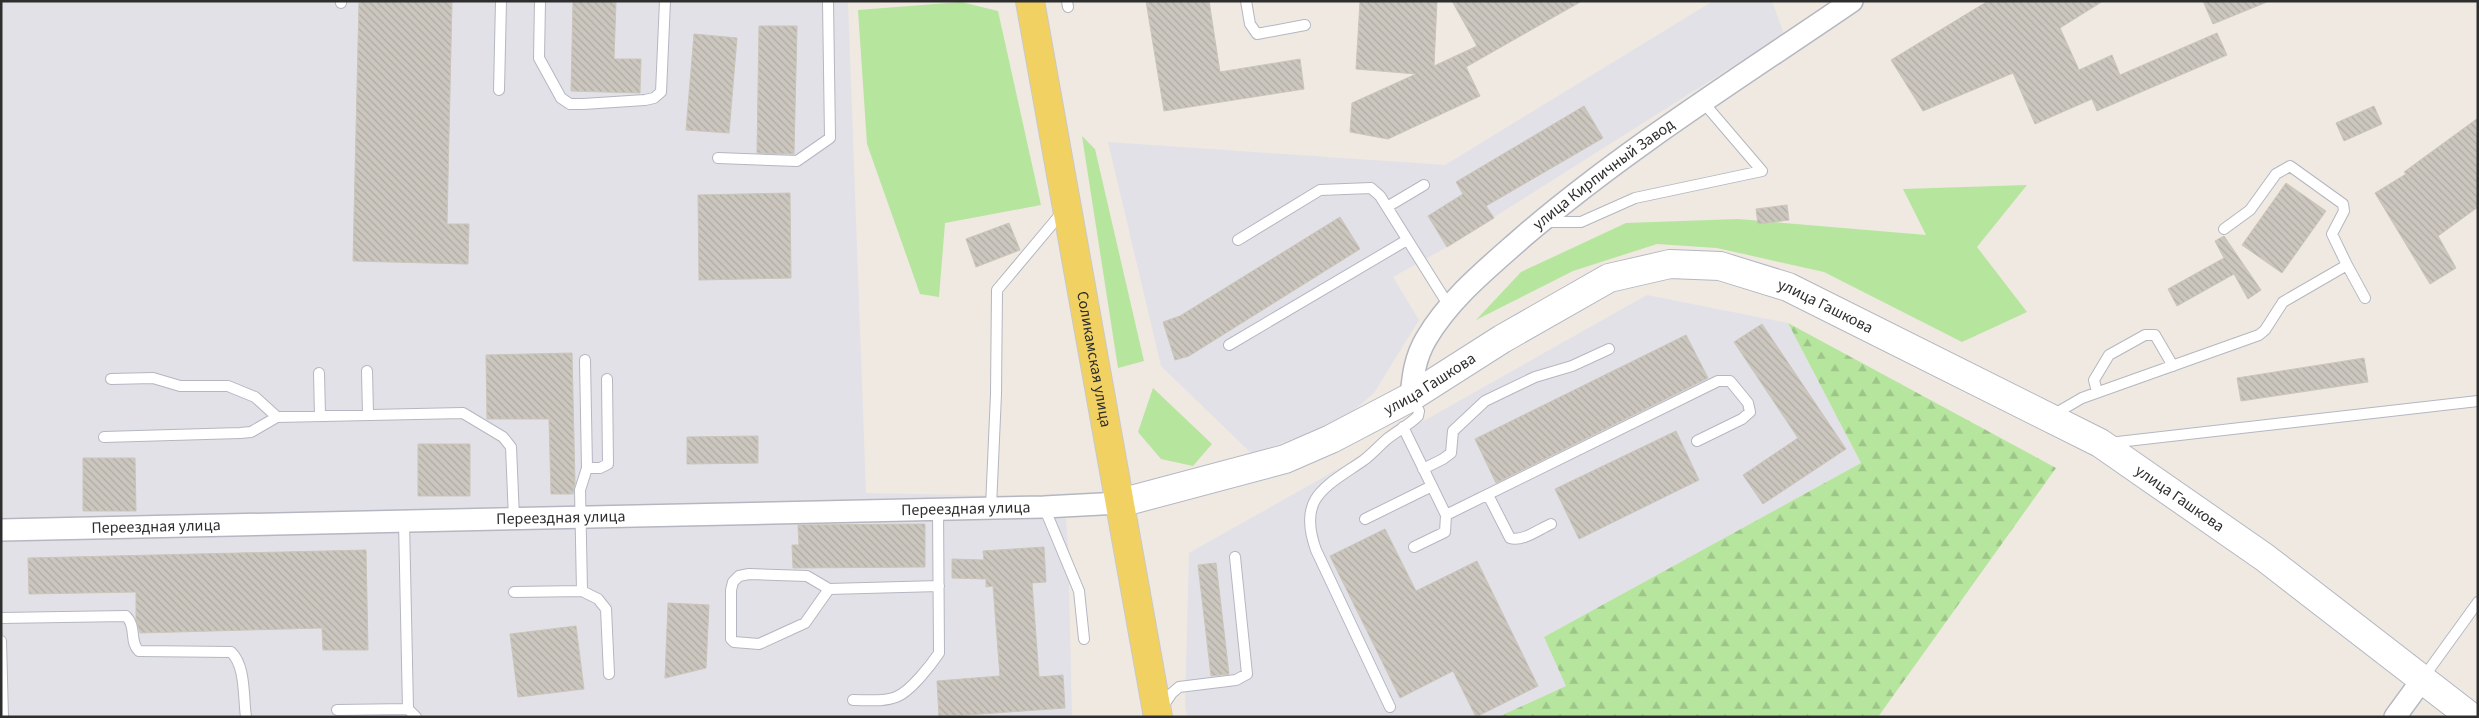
<svg xmlns="http://www.w3.org/2000/svg" width="2479" height="718" viewBox="0 0 2479 718" font-family="'Source Sans 3',sans-serif">
	<style>
		.industrial { fill: #e3e1e8 }
		.grass { fill: #b6e59e }
		.forest { fill: url(#forest-firs) }
		.building { fill: url(#building-back-hatch); stroke: #cbc5ba }
		.lines { fill: none; stroke-linecap: round; stroke-linejoin: round }
		.lane-casing { stroke: #b4b7c1; stroke-width: 12 }
		.street-casing { stroke: #b4b7c1; stroke-width: 24 }
		.secondary-casing { stroke: #b4b7c1; stroke-width: 30 }
		.primary-casing { stroke: #c9c9c9; stroke-width: 30 }
		.lane { stroke: #fff; stroke-width: 10 }
		.street { stroke: #fff; stroke-width: 21 }
		.secondary { stroke: #fff; stroke-width: 28 }
		.primary { stroke: #f2d163; stroke-width: 28 }
		.labels { text-anchor: middle; dominant-baseline: central; stroke-width: 5; stroke-linejoin: round; paint-order: stroke }
		.street-label { font-size: 16px; fill: #2e2e2e; stroke: #fff }
	</style>
	<defs>
		<pattern id="forest-firs" width="22" height="20" patternUnits="userSpaceOnUse" patternTransform="scale(1.25)"><rect width="22" height="20" fill="#b6e59e"/><path d="M5 1l3.5 6h-7zM16 11l3.5 6h-7z" fill="#9dc588"/></pattern>
		<pattern id="building-back-hatch" width="6" height="6" patternUnits="userSpaceOnUse" patternTransform="scale(1.25)"><rect width="6" height="6" fill="#cbc7bf"/><path d="M-1 5l2 2M0 0l6 6M5-1l2 2" fill="none" stroke="#afaba4"/></pattern>
	</defs>
	<rect width="100%" height="100%" fill="#efe9e1"/>
	<path class="industrial" d="M1 1H848L866 493 1064 497 1068 544 1072 717H1Z
		M1713 1H1772L1784 34 1447 247 1393 277 1419 320 1374 393 1341 421 1252 454 1161 366 1108 142 1445 165Z
		M1647 295 1788 323 1861 463 1544 637 1567 686 1498 717H1187L1185 706 1189 553Z"/>
	<path class="grass" d="M961 2 998 11 1041 205 945 223 939 297 920 294 867 144 858 10Z
		M1082 136 1095 149 1144 361 1118 368Z
		M2027 185 1977 247 2027 312 1962 342 1824 272 1717 248 1657 244 1573 271 1476 320 1521 272 1626 223 1738 219 1926 235 1903 189Z
		M1153 388 1212 444 1193 466 1161 459 1138 432Z"/>
	<path class="forest" d="M1788 323 2056 468 1878 717H1498L1566 686 1544 637 1861 463Z"/>
	<path class="building" d="M359 1H452L447 224H469L468 264 353 261Z
		M573 1H616L614 59H641L640 93 571 91Z
		M1146 1H1209L1220 72 1300 59 1304 89 1164 111Z
		M1360 1H1437L1434 66 1477 46 1452 1H1582L1466 67 1480 96 1388 139 1350 132 1352 103 1416 74 1356 69Z
		M1988 1H2103L2060 28 2079 70 2112 55 2120 75 2217 33 2227 55 2097 111 2092 99 2035 124 2013 73 1923 111 1891 60Z
		M2203 1H2267V2L2213 24Z
		M759 26H797L794 154 757 153Z
		M694 34 737 38 729 133 686 130Z
		M1584 106 1603 138 1486 206 1494 218 1447 247 1428 216 1463 194 1456 182Z
		M2374 106 2382 124 2344 141 2336 123Z
		M2478 118V207L2438 236 2456 268 2430 284 2375 193 2406 174 2404 172Z
		M2286 183 2326 211 2282 273 2242 245Z
		M790 193 791 278 699 280 698 195Z
		M1787 205 1789 220 1758 224 1756 209Z
		M1340 217 1360 249 1189 356 1175 360 1163 322 1180 316Z
		M1009 223 1020 250 976 267 966 239Z
		M2224 236 2261 290 2248 299 2234 274 2177 306 2168 289 2224 258 2215 241Z
		M1762 324 1846 449 1763 504 1743 475 1798 438 1734 342Z
		M1686 335 1708 378 1496 483 1475 439Z
		M572 353 575 483 573 494H551L549 419H487L486 355Z
		M2364 358 2368 382 2241 401 2237 378Z
		M1676 431 1699 480 1579 539 1555 489Z
		M758 436V463L687 464V437Z
		M418 444H470V496H418Z
		M83 458H135L136 511H83Z
		M925 524V567L793 568 792 545H799L798 525Z
		M1385 529 1416 591 1477 561 1538 686 1476 717 1453 671 1400 698 1330 556Z
		M1044 547 1046 582 1032 583 1039 677 1063 675 1065 708 939 717 937 681 1000 676 993 586 986 587V579L952 578V559L984 560 983 551Z
		M366 550 368 650H323L322 628 140 633 136 619V592L29 594 28 558Z
		M1216 563 1229 674 1211 676 1198 565Z
		M668 603 709 605 706 668 665 678Z
		M576 626 584 689 518 697 510 634Z"/>
	<g class="lines">
		<defs>
			<path id="lane" d="M540 1 539 58 561 98 570 104H583L645 100 654 98 661 92 665 1
				M1067 1 1068 7
				M1246 1 1250 24 1257 34 1305 25
				M341 3V1
				M499 90 501 1
				M718 158 797 161 830 138 828 1
				M1387 207 1424 185
				M1545 222H1581L1635 198 1762 171 1703 102
				M2224 229 2250 210 2276 174 2290 166 2343 204 2344 211 2332 234 2347 265
				M1238 240 1320 190 1371 188 1380 196 1449 306
				M1229 345 1407 240
				M585 360 587 468
				M367 371 368 415
				M319 373 320 416
				M111 379 153 378 180 386H228L255 397 277 417
				M2097 392 2094 380 2109 355 2145 335H2155L2173 366
				M2051 416 2082 398 2259 335 2265 330 2283 302 2347 265 2365 298
				M1403 427 1446 515 1718 381H1730L1748 403 1750 412 1742 419 1697 441
				M104 437 240 433 251 432 277 417 463 413 503 437 511 447 514 518
				M2109 443 2478 401
				M1423 469 1443 459 1451 453 1453 431 1485 401 1535 377 1572 366 1609 349
				M1488 495 1510 538C1523 542 1539 529 1551 524
				M991 507 996 394 997 290 1064 210
				M1044 507 1079 591 1084 639
				M1365 519 1432 486
				M404 521 408 709 416 717
				M1414 547 1445 532 1446 515
				M829 589 805 623 759 644 734 642 731 639V590L733 582 739 576 749 574 807 576 829 589 939 586
				M582 591 598 599 606 609 609 674
				M514 592 582 591 580 490 587 468H600L608 464 607 379
				M1 618 126 616C137 627 129 642 139 651L231 652C246 666 243 697 246 717
				M1 641 3 717
				M2423 678 2478 602
				M853 700C867 700 884 702 896 697 910 692 931 665 939 653L938 508
				M1390 707 1316 550C1297 497 1325 487 1364 460 1372 454 1379 446 1387 439 1397 431 1409 425 1418 416L1419 411 1412 398
				M1161 709 1172 693 1179 687 1236 680 1247 674 1235 557
				M337 710 408 709"/>
			<g id="street">
				<path id="s1" d="M1411 397C1413 375 1415 358 1426 339 1450 298 1489 267 1524 236 1627 148 1741 77 1852 1"/>
				<path id="s2" d="M1 530 1044 507 1120 503"/>
				<path d="M2395 717 2422 680"/>
			</g>
			<g id="secondary">
				<path id="s3" d="M1120 503 1285 459 1331 439 1411 397 1502 339 1609 278 1670 264 1720 266 1788 287 2100 443 2264 557 2471 717"/>
			</g>
			<g id="primary">
				<path id="s4" d="M1030 1 1158 717"/>
			</g>
		</defs>
		<use href="#lane" class="lane-casing"/>
		<use href="#street" class="street-casing"/>
		<use href="#secondary" class="secondary-casing"/>
		<use href="#primary" class="primary-casing"/>
		<use href="#lane" class="lane"/>
		<use href="#street" class="street"/>
		<use href="#secondary" class="secondary"/>
		<use href="#primary" class="primary"/>
	</g>
	<g class="labels">
		<g class="street-label">
			<text stroke="none"><textPath href="#s1" startOffset="304">улица Кирпичный Завод</textPath></text>
			<text stroke="none"><textPath href="#s3" startOffset="768">улица Гашкова</textPath></text>
			<text stroke="none"><textPath href="#s4" startOffset="364">Соликамская улица</textPath></text>
			<text stroke="none"><textPath href="#s3" startOffset="334">улица Гашкова</textPath></text>
			<text stroke="none"><textPath href="#s3" startOffset="1172">улица Гашкова</textPath></text>
			<text stroke="none"><textPath href="#s2" startOffset="965">Переездная улица</textPath></text>
			<text stroke="none"><textPath href="#s2" startOffset="560">Переездная улица</textPath></text>
			<text stroke="none"><textPath href="#s2" startOffset="155">Переездная улица</textPath></text>
		</g>
	</g>
	<rect width="2479" height="718" fill="none" stroke="#2e2e2e" stroke-width="5"/>
</svg>
